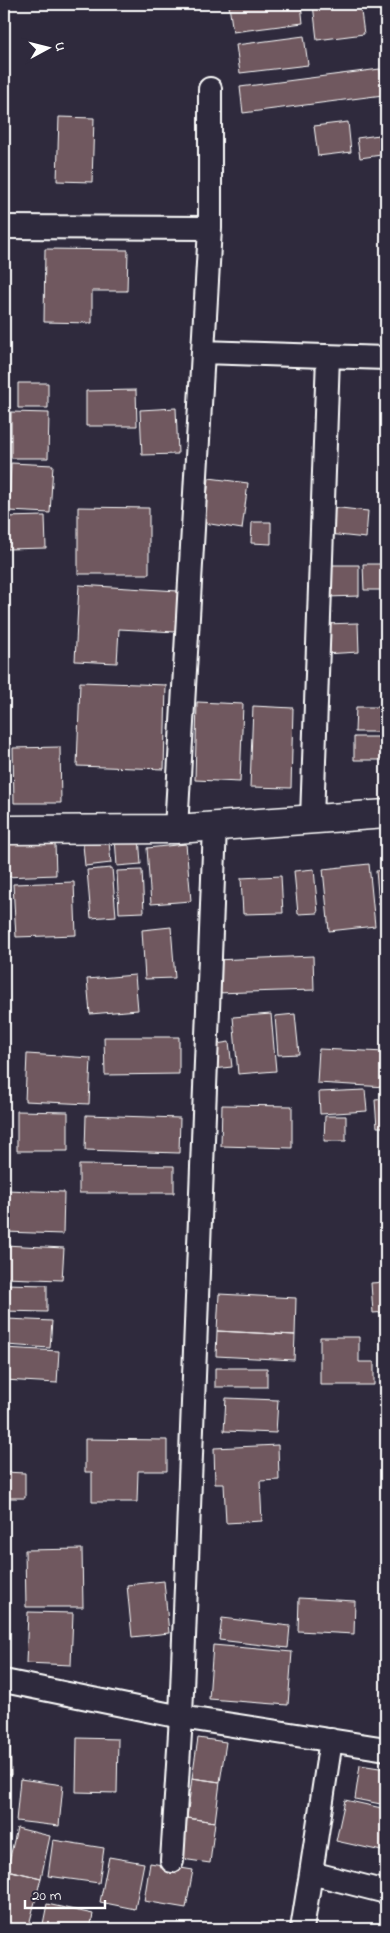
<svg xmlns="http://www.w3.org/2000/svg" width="390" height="1933" viewBox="0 0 390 1933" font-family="'Indie Flower',sans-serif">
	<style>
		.building { fill: #70595f; stroke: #fff }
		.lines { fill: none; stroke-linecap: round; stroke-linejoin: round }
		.minor-casing { stroke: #fff; stroke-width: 26 }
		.tertiary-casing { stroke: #fff; stroke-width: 31 }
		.minor { stroke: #2f2a3d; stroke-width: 22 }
		.tertiary { stroke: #2f2a3d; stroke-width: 28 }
	</style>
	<rect width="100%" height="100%" fill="#2f2a3d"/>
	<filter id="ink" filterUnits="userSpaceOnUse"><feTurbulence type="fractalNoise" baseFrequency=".02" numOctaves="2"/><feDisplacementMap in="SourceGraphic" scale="10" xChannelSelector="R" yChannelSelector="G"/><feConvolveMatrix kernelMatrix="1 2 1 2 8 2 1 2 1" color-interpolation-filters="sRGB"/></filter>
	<g filter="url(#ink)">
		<path class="building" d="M244 4H301L303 23 233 32 229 6Z
			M313 4H360L364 34 317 40Z
			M304 36 308 65 240 73 236 45Z
			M380 69 383 95 243 113 240 87Z
			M59 117 94 118 92 182 57 181Z
			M348 122 351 152 318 156 314 126Z
			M379 135 381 155 360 158 357 138Z
			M45 249 128 250 127 291H92V323L44 322Z
			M18 383H48V408H18Z
			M136 390 137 426H86V391Z
			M176 408 178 454 142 455 140 410Z
			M11 412 49 413 48 458H11Z
			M11 463 53 465 50 513 9 511Z
			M209 478 248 483 242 529 204 523Z
			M78 507 149 508V574H78Z
			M331 507 368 511 366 538 328 534Z
			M45 516 46 548 7 549 5 517Z
			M252 522H271V544L251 543Z
			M363 564H386V590H364Z
			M327 565H359V596L327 597Z
			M79 585 178 591 176 632 119 629 117 663 75 661Z
			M358 623 359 652 324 654 323 624Z
			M80 682 166 685 164 769 77 766Z
			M197 702 243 704 240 782 195 780Z
			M253 706 293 708 291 788 250 787Z
			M356 707H386V732H355Z
			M354 737H386V760H354Z
			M60 747 61 803H14L13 748Z
			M108 831 111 863 85 866 82 834Z
			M139 837 141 864 117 866 115 838Z
			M55 843 56 875 4 877V844Z
			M186 844 191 901 151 904 147 848Z
			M369 864 375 926 329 931 323 869Z
			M112 868 116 916 91 918 87 870Z
			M314 869 318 913 298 914 294 871Z
			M142 870 144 912 119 913 117 871Z
			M386 870V904H379L376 871Z
			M281 876 283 913 243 914 241 878Z
			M74 882 76 935 16 937 13 884Z
			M171 927 175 978 145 979 142 930Z
			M313 956 314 990 215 993 214 960Z
			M135 975 138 1010 90 1014 87 979Z
			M271 1014 276 1071 238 1074 233 1017Z
			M295 1014 299 1054 278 1055 275 1016Z
			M104 1037H179V1074L105 1075Z
			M229 1042 232 1067 213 1069 210 1045Z
			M319 1049 386 1052V1087L317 1083Z
			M27 1054 91 1058 89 1104 25 1101Z
			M365 1090 367 1111 320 1114 319 1092Z
			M386 1099V1127H377L375 1100Z
			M222 1105 292 1106V1148L221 1146Z
			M17 1111 68 1112V1151H17Z
			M86 1115 180 1118 179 1153 85 1150Z
			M325 1116H346V1141H324Z
			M79 1165 174 1166V1193H79Z
			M5 1190 64 1192 63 1234 4 1232Z
			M4 1245 64 1248 62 1280 4 1278Z
			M385 1282 386 1312 373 1313 371 1283Z
			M4 1284 47 1285V1312L4 1311Z
			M219 1294 296 1298 295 1335 217 1331Z
			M7 1319 52 1321 50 1348 6 1345Z
			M217 1331 295 1335 294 1360 216 1356Z
			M320 1337H359V1362H374V1385H320Z
			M4 1348 59 1351 57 1383 4 1380Z
			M215 1368H267V1387H215Z
			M226 1398 278 1400 276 1433 224 1431Z
			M85 1439 167 1440V1471H138L137 1502H92V1472H85Z
			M278 1445 279 1480 260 1481 262 1521 226 1523 224 1484H215L214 1448Z
			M4 1472 25 1473V1498H4Z
			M82 1549 83 1607H26L25 1550Z
			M164 1581 169 1633 132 1637 127 1585Z
			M299 1598 355 1601 354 1634 298 1631Z
			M28 1612 73 1613 71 1665 26 1663Z
			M222 1618 290 1626 288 1648 219 1640Z
			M213 1645 292 1652 288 1705 209 1699Z
			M4 1730H10L11 1775H4Z
			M77 1738 118 1739 117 1793 76 1792Z
			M198 1738 226 1742 220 1782 192 1778Z
			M360 1765 386 1769V1805L355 1799Z
			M192 1778 220 1782 215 1822 187 1818Z
			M20 1779 63 1785 59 1826 16 1821Z
			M345 1800 386 1809V1852L336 1841Z
			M187 1818 215 1822 210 1863 182 1859Z
			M17 1828 50 1836 41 1878 7 1870Z
			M53 1840 104 1848 99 1883 48 1876Z
			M109 1857 144 1863 135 1909 100 1902Z
			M150 1863 193 1870 186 1908 144 1901Z
			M7 1870 41 1878 28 1929H4V1885Z
			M47 1904 93 1914 90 1929H42Z"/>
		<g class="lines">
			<defs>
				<path id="minor" d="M4 227 210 228
					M203 352 386 358
					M312 819 328 356
					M176 829 210 228V89
					M4 1681 181 1717 386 1749
					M331 1740 311 1873 386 1892
					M172 1861 181 1717 215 826
					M302 1929 311 1873"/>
				<path id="tertiary" d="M4 830 176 829 386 814"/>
			</defs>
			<use href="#minor" class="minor-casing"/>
			<use href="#tertiary" class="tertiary-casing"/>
			<use href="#minor" class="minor"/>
			<use href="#tertiary" class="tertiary"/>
		</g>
	</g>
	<rect width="390" height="1933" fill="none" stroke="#2f2a3d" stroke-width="20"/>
	<rect x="10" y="10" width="370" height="1913" fill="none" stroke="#fff" stroke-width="2" filter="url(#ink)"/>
	<g transform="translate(48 48) rotate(83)" stroke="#2f2a3d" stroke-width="4" paint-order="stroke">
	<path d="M0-4L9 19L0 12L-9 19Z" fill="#ffffff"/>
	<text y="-8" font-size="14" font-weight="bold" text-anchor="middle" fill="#ffffff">U</text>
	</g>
	<path d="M25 1900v8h80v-8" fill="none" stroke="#ffffff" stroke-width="2.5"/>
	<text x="32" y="1900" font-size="15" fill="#ffffff" stroke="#2f2a3d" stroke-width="4" paint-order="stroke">20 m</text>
</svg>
